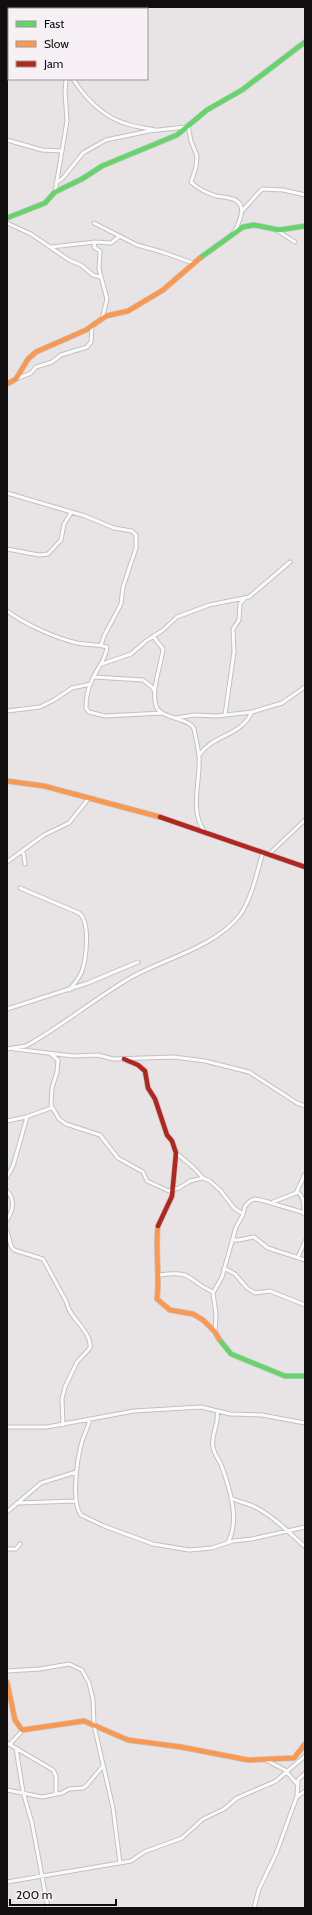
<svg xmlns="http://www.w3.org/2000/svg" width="312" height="1915" viewBox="0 0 312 1915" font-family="Cabin,sans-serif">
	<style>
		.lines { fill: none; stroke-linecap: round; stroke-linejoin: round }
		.street-casing { stroke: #c2c0c1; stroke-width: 5 }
		.fast-casing { stroke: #c2c0c1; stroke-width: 6 }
		.slow-casing { stroke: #c2c0c1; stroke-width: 6 }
		.jam-casing { stroke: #c2c0c1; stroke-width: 6 }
		.street { stroke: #fcfbfb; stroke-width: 3 }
		.fast { stroke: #63d668; stroke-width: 4.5 }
		.slow { stroke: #ff974d; stroke-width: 4.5 }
		.jam { stroke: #b3261e; stroke-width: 4.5 }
	</style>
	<rect width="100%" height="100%" fill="#e8e4e6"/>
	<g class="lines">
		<defs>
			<path id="street" d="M57 7 58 9
				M7 52 9 51
				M73 79C86 99 103 117 127 124 136 127 146 128 155 130
				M188 125 191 141 197 156 196 167 191 182C198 189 207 193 216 196 227 198 245 197 241 215 240 221 237 227 234 232
				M7 140 42 150 61 151
				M56 183 63 178 83 153 106 140 149 131 186 127
				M55 192 67 121 65 92 66 79
				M242 211 262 189 283 190 305 195
				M7 223 31 234 69 260 81 265 93 275 100 277
				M94 223 137 245 162 252 193 263
				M278 231 295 242
				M95 242 94 247 100 251 99 269 107 299 102 319
				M51 247 95 242 111 243 120 236
				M16 379 31 373 36 367 52 362 61 355 87 347 91 342 92 326
				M7 493 85 516 114 528 132 531 136 535V548L123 587 121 604 104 636 101 645
				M7 549 39 555 48 554 61 540 64 524 71 513
				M7 611C25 624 55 638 77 643 87 645 98 644 107 647 106 660 97 668 92 680 88 688 86 699 86 708L89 712 105 716 162 713
				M153 636 163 649C161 666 151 689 156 706 160 719 191 718 194 729 196 738 198 748 199 756 201 781 189 809 204 831
				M102 664 131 654 146 641 163 630 177 617 209 605 249 597 290 562
				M94 677 143 680 152 687 155 692
				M7 711 40 707 54 700 72 688 91 684
				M225 715 234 652 233 629 239 620 240 604 245 598
				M176 718 194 715 217 716 252 712 282 703 305 687
				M199 755C215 733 239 738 252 712
				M23 850 25 864
				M269 854 305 820
				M7 862 44 835 69 823 89 798
				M20 888 79 913C91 922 86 959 82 971 79 979 74 984 69 990
				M7 1009 88 983 138 962
				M7 1049 26 1046C62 1026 94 999 130 978 165 958 214 948 240 915 252 898 257 872 263 852
				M14 1049 73 1056 98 1055 113 1059 174 1057 205 1061 249 1072 297 1103 305 1106
				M51 1054 58 1060 57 1072 52 1088 51 1105 59 1119 66 1124 100 1135 118 1158 143 1172 147 1181 169 1191 179 1188 190 1181 203 1178
				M7 1121 26 1117 51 1108
				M176 1153 193 1167 203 1178 210 1181 221 1191 234 1208 243 1214
				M7 1177 13 1166 27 1117
				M7 1191C16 1200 13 1210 7 1220
				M297 1192C305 1196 304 1208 304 1214
				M273 1202 296 1193 305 1174
				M7 1231 11 1246 14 1250 43 1259 67 1303C68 1317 92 1331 90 1348L77 1362 65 1387 62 1399 63 1425
				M233 1240H238L254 1237 268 1248 305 1260
				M298 1257 305 1241
				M224 1268 235 1274 247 1288 255 1293 270 1291 305 1305
				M159 1275C196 1270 185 1280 213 1292
				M215 1332 216 1314 213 1293 222 1277 236 1227 243 1215 245 1206 249 1202 254 1199 261 1200 305 1213
				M217 1411C220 1425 210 1434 213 1447 214 1455 220 1460 222 1467 230 1489 240 1521 228 1542
				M90 1419C88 1428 83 1437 81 1445 77 1461 71 1502 81 1515L104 1526 153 1544 189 1550 212 1548 233 1541 252 1539 305 1527
				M7 1427H47L134 1411 201 1407 230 1414 262 1415 305 1423
				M231 1498C239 1502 248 1503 257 1508 275 1518 290 1533 305 1547
				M18 1503 76 1501
				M7 1512 41 1483 76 1472
				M7 1549H16L20 1544
				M7 1671 40 1669 69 1664 82 1670 89 1683 93 1699 94 1725 113 1808 120 1863
				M7 1743 53 1770 56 1776V1794
				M10 1744 23 1730
				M16 1748 23 1792 32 1823 48 1908
				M266 1760 285 1770 297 1784
				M7 1790 42 1797 62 1793 69 1789 83 1788 87 1785 103 1766
				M297 1797 305 1791
				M7 1882 131 1861 144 1852 182 1838 203 1819 224 1809 237 1798 276 1781 305 1756
				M254 1908 259 1889 276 1854 297 1796 298 1780 305 1773"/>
			<path id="fast" d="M7 218 45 203 55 192 82 179 102 166 177 135 207 110 242 90 305 42
				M200 258 243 227 254 225 279 230 305 226
				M219 1339 231 1354 285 1376H305"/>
			<path id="slow" d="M7 384 16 379 28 359 36 352 86 330 106 316 128 311 163 290 200 258
				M7 781 44 786 160 817
				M158 1226C155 1251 160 1275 157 1299L170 1310 193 1314 203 1320 215 1332 219 1339
				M7 1682 15 1720 22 1730 84 1721 128 1740 181 1747 248 1760 294 1758 305 1744"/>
			<path id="jam" d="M160 817 305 867
				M124 1059 138 1065 145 1071 148 1088 155 1099 167 1135 172 1141 176 1153 172 1196 158 1226"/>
		</defs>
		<use href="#street" class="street-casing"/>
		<use href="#fast" class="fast-casing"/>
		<use href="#slow" class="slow-casing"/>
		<use href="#jam" class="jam-casing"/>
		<use href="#street" class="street"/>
		<use href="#fast" class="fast"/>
		<use href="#slow" class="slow"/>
		<use href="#jam" class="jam"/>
	</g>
	<rect width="312" height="1915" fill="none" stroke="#100e0f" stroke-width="16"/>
	<rect x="8" y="8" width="140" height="72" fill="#f7f0f4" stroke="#9b9698"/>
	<rect x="16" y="21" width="20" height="6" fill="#63d668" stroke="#9b9698"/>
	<text x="44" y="28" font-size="12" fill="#100e0f">Fast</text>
	<rect x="16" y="41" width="20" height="6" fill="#ff974d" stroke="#9b9698"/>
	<text x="44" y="48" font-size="12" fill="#100e0f">Slow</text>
	<rect x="16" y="61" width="20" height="6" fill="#b3261e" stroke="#9b9698"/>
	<text x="44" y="68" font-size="12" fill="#100e0f">Jam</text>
	<path d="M10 1899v6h106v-6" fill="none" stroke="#100e0f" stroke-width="2"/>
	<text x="16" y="1899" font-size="12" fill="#100e0f" stroke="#f7f0f4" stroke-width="3" paint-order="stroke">200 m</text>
</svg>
